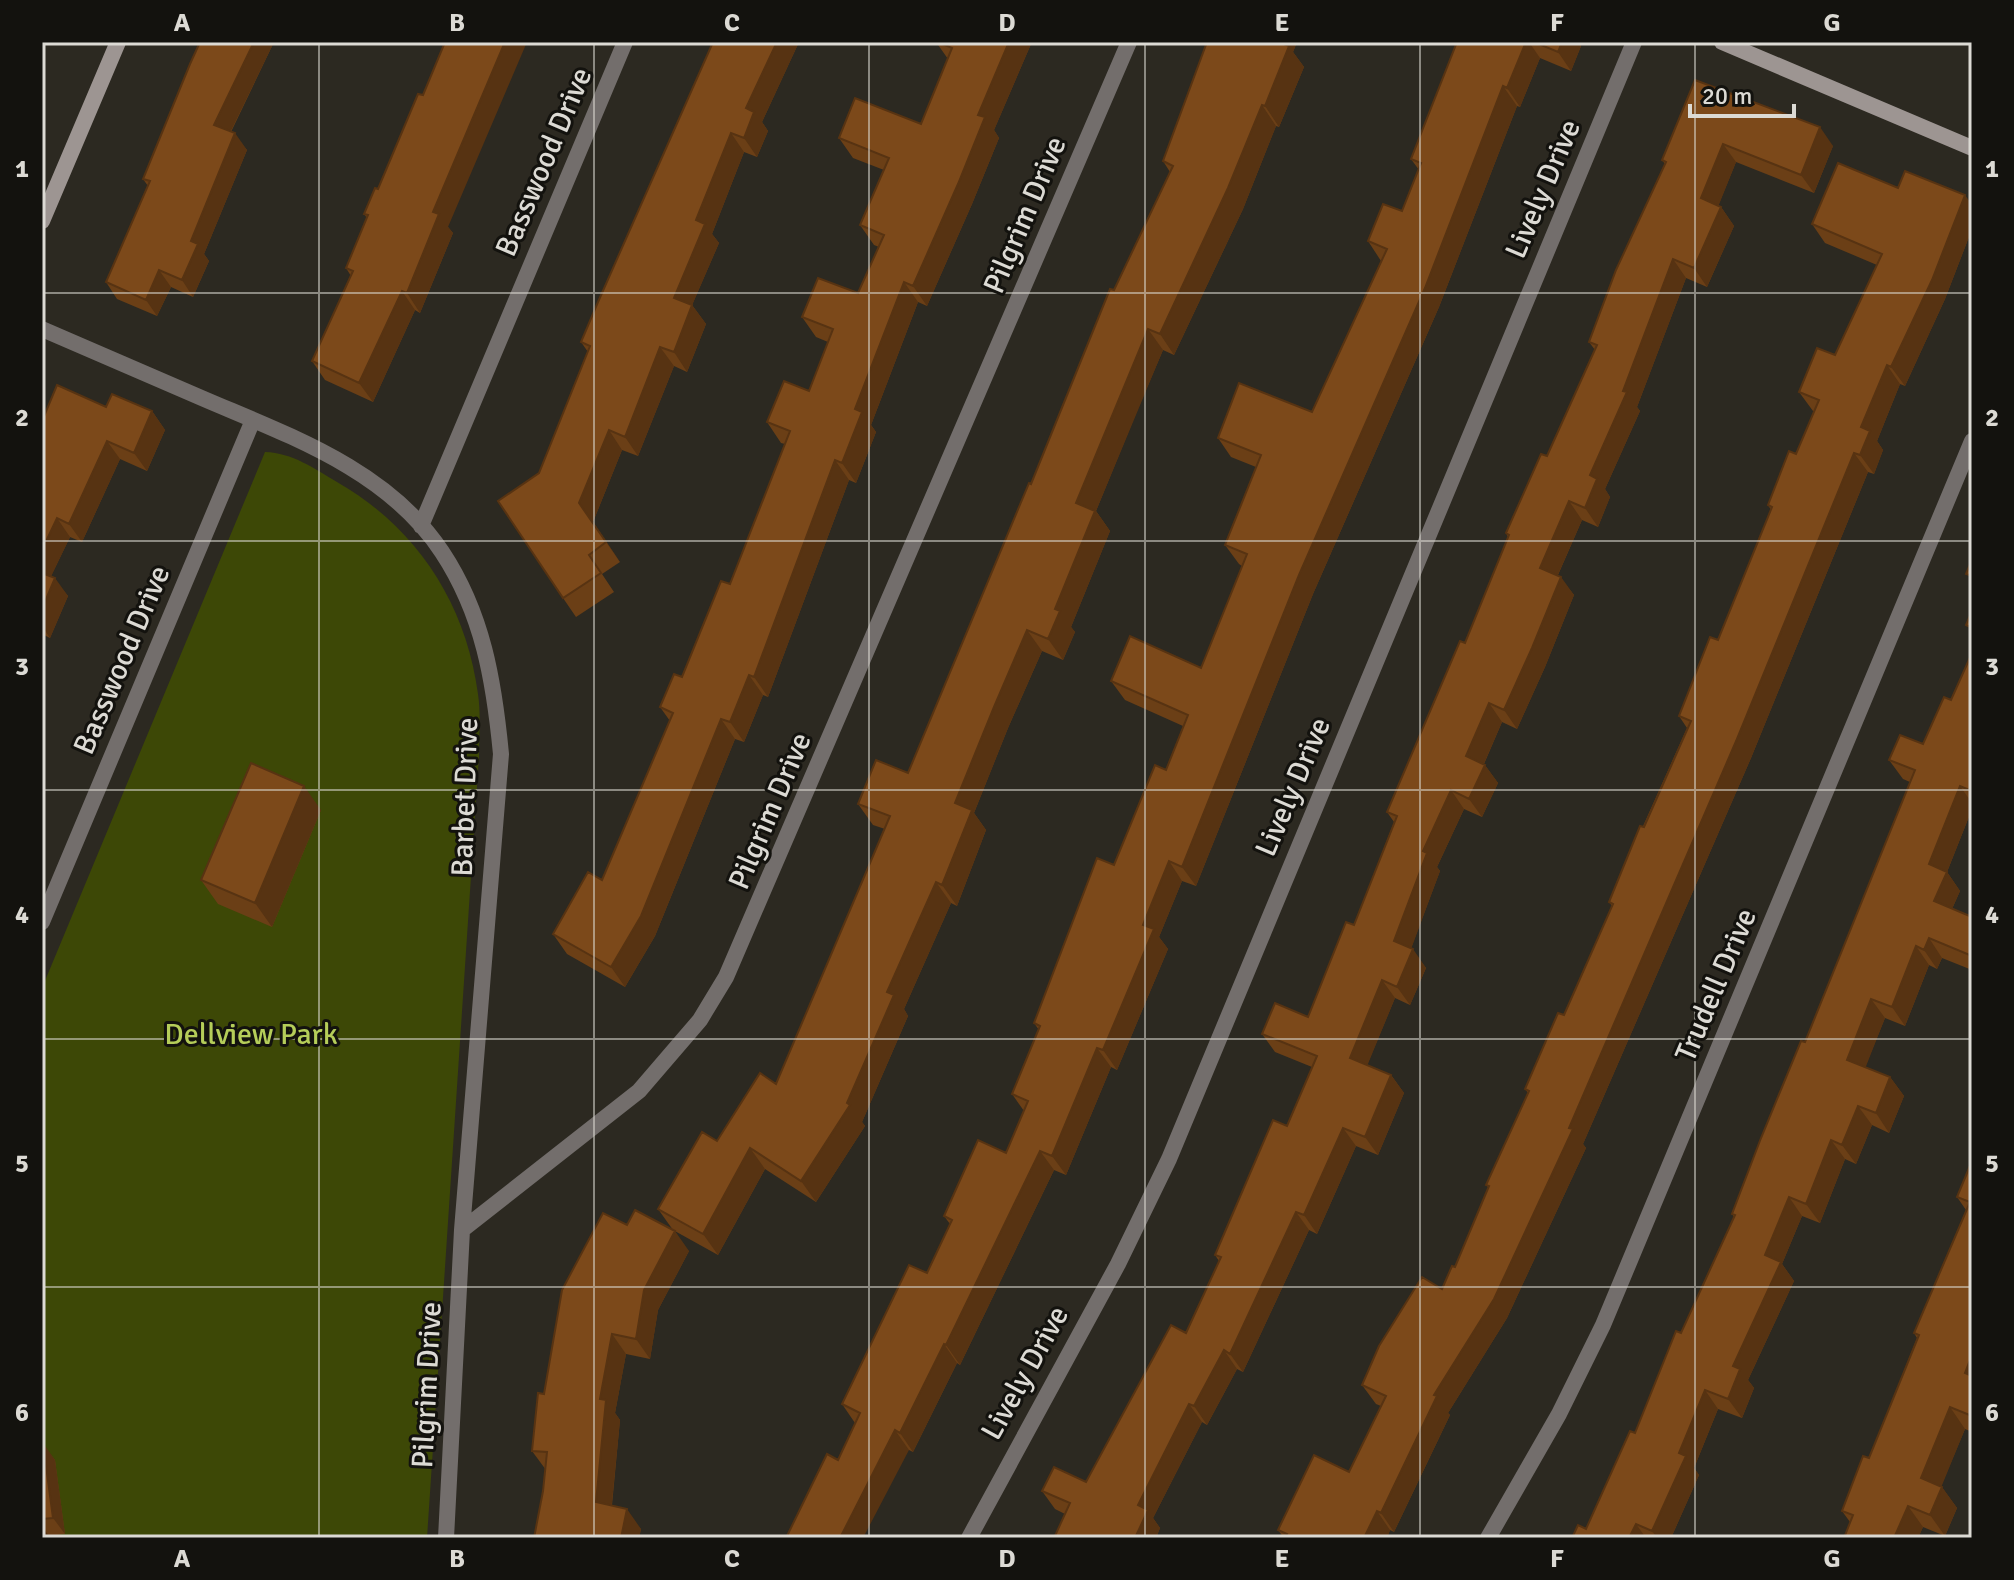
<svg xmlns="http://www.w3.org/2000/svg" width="2014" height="1580" viewBox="0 0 2014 1580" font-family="Signika,sans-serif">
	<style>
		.green { fill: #3d4806 }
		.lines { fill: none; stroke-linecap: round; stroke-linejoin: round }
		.street { stroke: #736e6c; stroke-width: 16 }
		.secondary { stroke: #9d9592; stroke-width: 16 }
		.wall { fill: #6b3f16 }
		.shaded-wall { fill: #573312 }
		.building { fill: #7c491a; stroke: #573312; stroke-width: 2 }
		.grid { fill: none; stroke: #dcdad4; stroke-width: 2; stroke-opacity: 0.55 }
		.labels { text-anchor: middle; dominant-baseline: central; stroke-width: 6; stroke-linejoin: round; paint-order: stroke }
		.street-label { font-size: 30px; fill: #dcdad4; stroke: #13120e }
		.park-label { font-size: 30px; fill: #b5cd59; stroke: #13120e }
		.neatline { fill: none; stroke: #dcdad4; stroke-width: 3 }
		.grid-label { font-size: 26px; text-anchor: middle; font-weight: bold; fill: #dcdad4 }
	</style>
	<rect width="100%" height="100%" fill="#2c2921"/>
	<path class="green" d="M265 452C293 453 313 468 337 482 416 527 466 603 478 694 481 714 479 736 479 756L427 1538H42V988Z"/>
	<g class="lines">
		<path class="street" d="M42 329C96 352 150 376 204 399 290 436 388 470 442 552 483 614 494 681 501 754L462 1230
			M421 526 625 42
			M42 922 253 420
			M446 1538 462 1230 639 1091 700 1020 726 977 1129 42
			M969 1538 1118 1264 1169 1159 1634 42
			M1488 1538 1559 1414 1603 1325 1972 441"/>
		<path class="secondary" d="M1722 42 1972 148
			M42 221 118 42"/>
	</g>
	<path class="wall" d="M200 42H274L231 132 247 150 204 254 209 261 193 297 171 287 157 316 117 299 106 282 148 186 143 179Z
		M713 42H799L762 122 768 131 757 157 744 152 712 234 719 243 692 305 706 324 687 372 674 366 638 456 622 450 593 522 620 562 602 574 614 592 576 617 563 598 539 473 588 352 581 342Z
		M936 42H1030L1031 44 994 130 999 138 972 204 927 306 918 302 871 425 876 432 856 483 849 480 768 697 763 695 744 742 735 739 655 936 625 987 567 954 553 934 602 880 670 721 660 707 682 677 730 584 785 444 781 443 767 422 809 391 828 342 816 337 802 317 858 293 879 247 874 245 860 225 884 170 853 158 839 138 921 124 948 59Z
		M1207 42H1297L1293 52 1304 67 1279 127 1276 126 1243 209 1174 355 1163 350 1137 411 1096 511 1110 531 1071 627 1075 632 1063 660 1042 651 1008 728 974 813 986 830 957 906 951 903 904 1009 908 1016 862 1122 865 1126 816 1202 765 1169 718 1255 673 1230 658 1209 717 1141 776 1084 885 829 873 825 858 804 908 773 1114 290 1170 172 1163 161Z
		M1457 42H1579L1581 46 1571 71 1540 58 1520 107 1517 106 1439 307 1313 594 1196 886 1182 881 1159 937 1168 949 1117 1070 1111 1067 1066 1175 1054 1170 960 1365 957 1363 913 1452 909 1450 838 1460 855 1423 842 1404 927 1273 950 1224 944 1216 1006 1153 1024 1111 1012 1094 1039 1030 1034 1023 1114 865 1166 770 1183 726 1125 700 1111 681 1201 668 1242 566 1239 564 1225 545 1256 467 1231 457 1218 438 1312 412 1381 261 1368 241 1402 211 1419 170 1411 159Z
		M1695 80 1833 146 1814 193 1736 162 1718 206 1721 207 1734 226 1707 287 1686 278 1637 407 1640 411 1605 489 1610 497 1598 527 1582 520 1558 575 1574 595 1545 667 1517 729 1502 722 1484 764 1498 783 1482 817 1464 809 1437 867 1440 871 1411 948 1426 968 1410 1005 1395 998 1367 1065 1391 1075 1404 1093 1378 1155 1356 1146 1317 1234 1309 1230 1243 1372 1237 1369 1207 1425 1202 1422 1153 1518 1160 1528 1156 1538H1054L1065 1514 1055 1509 1042 1491 1086 1482 1186 1333 1219 1261 1215 1255 1287 1126 1312 1067 1275 1052 1262 1034 1308 1017 1354 925 1394 822 1387 812 1465 643 1508 537 1506 533 1547 456 1595 350 1589 342 1665 164 1662 160Z
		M1898 188 1972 205V229L1945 299 1905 386 1900 384 1877 441 1883 450 1874 474 1868 472 1751 758 1583 1144 1586 1148 1507 1318 1448 1413 1450 1415 1394 1532 1390 1530 1387 1538H1284L1278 1530 1349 1472 1381 1406 1376 1404 1362 1385 1442 1289 1455 1267 1489 1188 1486 1185 1528 1093 1525 1089 1564 1015 1612 906 1609 902 1687 728 1679 716 1718 640 1771 510 1768 505 1796 454 1815 412 1813 411 1799 392 1835 355 1877 265 1825 243 1812 224Z
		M364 214 448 227 453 233 420 313 415 310 373 402 325 380 312 361 351 276 346 268 367 218Z
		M106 407 152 411 165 430 147 471 120 459 82 542 70 537 51 576 68 596 50 638 42 634V421Z
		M1972 653V809L1947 872 1960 891 1952 909 1972 917V970L1942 958 1937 969 1929 965 1905 1026 1885 1018 1865 1067 1890 1077 1904 1096 1889 1133 1872 1125 1856 1164 1845 1159 1820 1223 1802 1216 1782 1264 1794 1281 1748 1380 1754 1388 1742 1418 1718 1409 1694 1468 1699 1475 1671 1538H1572L1586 1529 1635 1433 1734 1217 1732 1214 1805 1042 1910 782 1903 779 1889 760 1923 744 1951 700Z
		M321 810 272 927 218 904 201 880Z
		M1972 1161V1432L1965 1429 1941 1486 1957 1508 1945 1536 1923 1527 1918 1538H1844L1850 1522 1842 1511 1869 1458 1917 1338 1914 1333 1966 1210 1957 1197Z
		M627 1225 689 1251 658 1310 650 1359 626 1354 615 1413 620 1420 612 1505 641 1529 639 1538H534L543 1491 546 1470 532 1451 544 1394Z
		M42 1444 55 1460 65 1534 49 1536V1538H42Z"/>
	<path class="shaded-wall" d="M254 42H274L226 141 214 125Z
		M505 42H527L448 227 453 233 420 313 407 293 433 212Z
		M777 42H799L762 122 768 131 757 157 744 138 746 108Z
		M1009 42H1030L1031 44 994 130 999 138 972 204 927 306 913 286 978 115Z
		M1276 42H1297L1293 52 1304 67 1279 127 1265 106Z
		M1526 42H1529L1540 58 1520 107 1507 88Z
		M1562 42H1579L1581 46 1571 71 1558 52Z
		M1503 86 1517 106 1439 307 1313 594 1196 886 1182 867 1299 575Z
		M1262 105 1276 126 1243 209 1174 355 1160 334Z
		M1820 127 1833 146 1814 193 1801 175Z
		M235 133 247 150 204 254 209 261 193 297 182 280 191 241Z
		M731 133 744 152 712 234 719 243 687 317 674 298 696 220Z
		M1723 144 1736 162 1714 217 1701 198Z
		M1965 195 1972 205V229L1945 299 1905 386 1891 367Z
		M1721 207 1734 226 1707 287 1694 268Z
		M1673 259 1686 278 1637 407 1640 411 1605 489 1610 497 1598 527 1585 508 1590 475Z
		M159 270 171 287 157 316 146 300Z
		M904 282 918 302 871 425 876 432 856 483 842 463 855 409Z
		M402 291 415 310 373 402 359 383Z
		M692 305 706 324 687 372 674 352Z
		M1148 329 1163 350 1096 511 1110 531 1071 627 1075 632 1063 660 1048 639 1076 503Z
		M660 347 674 366 638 456 625 437Z
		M1887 365 1900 384 1877 441 1883 450 1874 474 1860 455 1861 427Z
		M152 411 165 430 147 471 134 453Z
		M609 430 622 450 593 522 620 562 579 503Z
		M107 441 120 459 82 542 69 524Z
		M1854 453 1868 472 1751 758 1583 1144 1586 1148 1507 1318 1448 1413 1450 1415 1394 1532 1381 1513 1434 1395 1569 1128Z
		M835 460 849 480 768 697 754 677Z
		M1569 501 1582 520 1553 586 1540 568Z
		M57 518 70 537 46 587 42 582V550Z
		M1561 577 1574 595 1545 667 1517 729 1504 710Z
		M55 578 68 596 50 638 42 626V609Z
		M1027 630 1042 651 1008 728 974 813 986 830 957 906 942 885 955 803 994 707Z
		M749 675 763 695 744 742 730 722Z
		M1489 703 1502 722 1479 775 1466 756Z
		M721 719 735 739 655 936 625 987 611 967Z
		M1485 765 1498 783 1482 817 1469 799Z
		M304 786 321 810 272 927 255 903Z
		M1960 786 1972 803V809L1947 872 1960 891 1947 920 1934 901 1929 864Z
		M1451 790 1464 809 1437 867 1440 871 1407 960 1394 941 1423 851Z
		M1169 861 1182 881 1159 937 1168 949 1117 1070 1103 1050 1143 925Z
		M936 882 951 903 904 1009 908 1016 862 1122 865 1126 816 1202 801 1181 847 1103 887 992Z
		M1929 938 1942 958 1937 969 1924 950Z
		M1916 946 1929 965 1905 1026 1892 1007Z
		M1413 949 1426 968 1410 1005 1397 987Z
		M1382 980 1395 998 1363 1076 1350 1058Z
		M1871 999 1885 1018 1861 1079 1847 1060Z
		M1097 1048 1111 1067 1066 1175 1052 1156Z
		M1391 1075 1404 1093 1378 1155 1365 1137Z
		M1890 1077 1904 1096 1889 1133 1876 1113Z
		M1858 1106 1872 1125 1856 1164 1842 1145Z
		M1343 1128 1356 1146 1317 1234 1304 1215Z
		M1831 1140 1845 1159 1820 1223 1806 1204Z
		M750 1148 765 1169 718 1255 703 1234Z
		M1040 1151 1054 1170 960 1365 946 1345Z
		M1789 1197 1802 1216 1782 1264 1794 1281 1748 1380 1754 1388 1742 1418 1728 1399 1733 1366 1765 1255Z
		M1296 1212 1309 1230 1243 1372 1230 1354Z
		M675 1231 689 1251 658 1310 650 1359 636 1339 644 1290Z
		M612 1334 626 1354 615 1413 620 1420 610 1522 596 1502 600 1399Z
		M944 1344 957 1363 913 1452 900 1433Z
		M1224 1350 1237 1369 1207 1425 1194 1406Z
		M1972 1355V1383L1965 1373Z
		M1705 1390 1718 1409 1694 1468 1699 1475 1671 1538H1657L1652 1531 1679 1453Z
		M1189 1404 1202 1422 1153 1518 1160 1528 1156 1538H1135L1138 1505Z
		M1950 1407 1965 1429 1936 1500 1921 1478Z
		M895 1430 909 1450 863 1538H840Z
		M43 1443 55 1460 65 1534 53 1518Z
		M1942 1487 1957 1508 1945 1536 1930 1515Z
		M1908 1506 1923 1527 1918 1538H1894Z
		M627 1509 641 1529 639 1538H621Z
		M1377 1511 1390 1530 1387 1538H1364Z
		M1636 1524 1646 1538H1629Z
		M42 1526 49 1536V1538H46L42 1532Z"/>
	<path class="building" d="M200 42H254L214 125 235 133 191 241 198 244 182 280 159 270 146 300 106 282 150 181 143 179 190 64Z
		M445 42H505L433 212 439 214 407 293 402 291 359 383 312 361 353 271 346 268 368 215 364 214 375 188 378 189 418 94 423 95Z
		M713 42H777L746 108 754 112 744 138 731 133 696 220 705 224 674 298 692 305 674 352 660 347 625 437 609 430 579 503 606 542 589 555 601 573 563 598 498 501 539 473 590 346 581 342 598 302Z
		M938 42H1009L978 115 985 117 958 184 913 286 904 282 855 409 862 412 842 463 835 460 754 677 749 675 730 722 721 719 641 916 611 967 553 934 588 872 602 880 673 713 660 707 674 674 682 677 721 581 730 584 790 431 767 422 784 381 809 391 833 329 802 317 818 278 858 293 884 235 860 225 889 158 839 138 855 98 921 124 952 48Z
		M1207 42H1279L1289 46 1265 106 1262 105 1228 188 1160 334 1148 329 1076 503 1095 511 1055 609 1060 611 1048 639 1027 630 994 707 955 803 972 810 942 885 936 882 887 992 894 995 847 1103 850 1105 801 1181 750 1148 703 1234 658 1209 702 1132 717 1141 760 1073 776 1084 890 816 858 804 876 760 908 773 1029 483 1031 484 1110 289 1114 290 1173 166 1163 161Z
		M1457 42H1526L1507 88 1503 86 1425 288 1299 575 1182 867 1169 861 1143 925 1154 929 1103 1050 1097 1048 1052 1156 1040 1151 946 1345 944 1344 900 1433 895 1430 840 1538H786L827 1454 838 1460 860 1413 842 1404 909 1265 927 1273 952 1220 944 1216 978 1140 1006 1153 1028 1101 1012 1094 1040 1026 1034 1023 1097 858 1114 865 1155 765 1166 770 1188 715 1111 681 1130 636 1201 668 1247 554 1225 545 1261 455 1218 438 1239 383 1312 412 1387 249 1368 241 1383 204 1402 211 1421 163 1411 159Z
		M1534 42H1562L1558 52Z
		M1695 80 1820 127 1801 175 1723 144 1701 198 1721 207 1694 268 1673 259 1623 391 1627 392 1590 475 1597 479 1585 508 1569 501 1540 568 1561 577 1532 648 1504 710 1489 703 1466 756 1485 765 1469 799 1451 790 1423 851 1427 853 1394 941 1413 949 1397 987 1382 980 1350 1058 1391 1075 1365 1137 1343 1128 1304 1215 1296 1212 1230 1354 1224 1350 1194 1406 1189 1404 1138 1505 1148 1510 1135 1538H1054L1070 1503 1042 1491 1054 1467 1086 1482 1171 1325 1186 1333 1221 1257 1215 1255 1273 1120 1287 1126 1317 1056 1262 1034 1275 1003 1308 1017 1346 922 1354 925 1397 816 1387 812 1460 641 1465 643 1509 535 1506 533 1541 454 1547 456 1597 345 1589 342 1616 270 1666 162 1662 160Z
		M1838 163 1898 188 1905 171 1965 195 1932 280 1891 367 1887 365 1861 427 1870 431 1860 455 1854 453 1737 739 1569 1128 1573 1129 1494 1299 1434 1395 1437 1396 1381 1513 1377 1511 1364 1538H1285L1287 1534 1278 1530 1314 1455 1349 1472 1386 1396 1362 1385 1379 1346 1422 1277 1442 1289 1452 1266 1455 1267 1489 1186 1486 1185 1529 1091 1525 1089 1558 1013 1564 1015 1613 904 1609 902 1640 826 1644 827 1691 721 1679 716 1710 637 1718 640 1772 507 1768 505 1789 451 1796 454 1819 400 1799 392 1817 348 1835 355 1882 254 1812 224Z
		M57 385 106 407 112 394 152 411 134 453 107 441 69 524 57 518 42 550V421Z
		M1972 560V576L1966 574Z
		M42 573 55 578 42 609Z
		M1972 611V628L1966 625Z
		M1972 653V791L1960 786 1929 864 1947 872 1934 901 1972 917V956L1929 938 1924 950 1916 946 1892 1007 1871 999 1847 1060 1890 1077 1876 1113 1858 1106 1842 1145 1831 1140 1806 1204 1789 1197 1765 1255 1781 1262 1733 1366 1740 1369 1728 1399 1705 1390 1679 1453 1686 1456 1652 1531 1636 1524 1629 1538H1572L1578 1525 1586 1529 1630 1431 1635 1433 1676 1331 1681 1333 1735 1215 1732 1214 1761 1138 1801 1041 1805 1042 1915 770 1889 760 1900 735 1923 744 1944 697 1951 700Z
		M251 763 304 786 255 903 201 880Z
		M1972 1161V1355L1965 1373 1972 1376V1416L1950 1407 1921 1478 1942 1487 1930 1515 1908 1506 1894 1538H1844L1853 1515 1842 1511 1863 1456 1869 1458 1919 1335 1914 1333 1970 1202 1957 1197Z
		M635 1210 675 1231 644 1290 636 1339 612 1334 600 1399 606 1400 596 1502 627 1509 621 1538 612 1537V1538H534L543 1491 547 1452 532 1451 538 1393 544 1394 562 1290 603 1213 627 1225Z
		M43 1443 53 1518 42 1519V1444Z"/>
	<path class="grid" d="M319 42V1538M594 42V1538M869 42V1538M1145 42V1538M1420 42V1538M1695 42V1538M42 293H1972M42 541H1972M42 790H1972M42 1039H1972M42 1287H1972"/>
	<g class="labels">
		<g class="street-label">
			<text transform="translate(544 162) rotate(-67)">Basswood Drive</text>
			<text transform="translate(1543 189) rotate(-67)">Lively Drive</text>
			<text transform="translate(1025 215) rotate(-67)">Pilgrim Drive</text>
			<text transform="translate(122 660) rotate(-67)">Basswood Drive</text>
			<text transform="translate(1293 787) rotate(-67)">Lively Drive</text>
			<text transform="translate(465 797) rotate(-88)">Barbet Drive</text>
			<text transform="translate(770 811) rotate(-67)">Pilgrim Drive</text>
			<text transform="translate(1716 985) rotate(-67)">Trudell Drive</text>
			<text transform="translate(1025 1373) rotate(-61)">Lively Drive</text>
			<text transform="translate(427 1385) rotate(-87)">Pilgrim Drive</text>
		</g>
		<g class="park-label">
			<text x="251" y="1034">Dellview Park</text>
		</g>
	</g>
	<rect width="2014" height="1580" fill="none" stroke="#13120e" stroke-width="88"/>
	<path d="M1690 104v12h104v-12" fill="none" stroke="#dcdad4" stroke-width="4"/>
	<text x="1702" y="104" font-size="24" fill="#dcdad4" stroke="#13120e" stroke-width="6" paint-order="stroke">20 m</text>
	<rect x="44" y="44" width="1926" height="1492" class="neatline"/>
	<g class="grid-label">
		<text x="182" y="31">A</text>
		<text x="457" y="31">B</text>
		<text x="732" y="31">C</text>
		<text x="1007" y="31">D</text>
		<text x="1282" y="31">E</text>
		<text x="1557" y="31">F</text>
		<text x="1832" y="31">G</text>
		<text x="22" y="177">1</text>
		<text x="1992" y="177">1</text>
		<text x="22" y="426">2</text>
		<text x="1992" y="426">2</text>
		<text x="22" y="675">3</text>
		<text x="1992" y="675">3</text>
		<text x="22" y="923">4</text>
		<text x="1992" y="923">4</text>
		<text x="22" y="1172">5</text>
		<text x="1992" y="1172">5</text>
		<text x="22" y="1421">6</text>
		<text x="1992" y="1421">6</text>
		<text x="182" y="1567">A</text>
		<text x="457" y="1567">B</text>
		<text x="732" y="1567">C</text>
		<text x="1007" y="1567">D</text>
		<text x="1282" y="1567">E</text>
		<text x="1557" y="1567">F</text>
		<text x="1832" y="1567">G</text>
	</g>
</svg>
